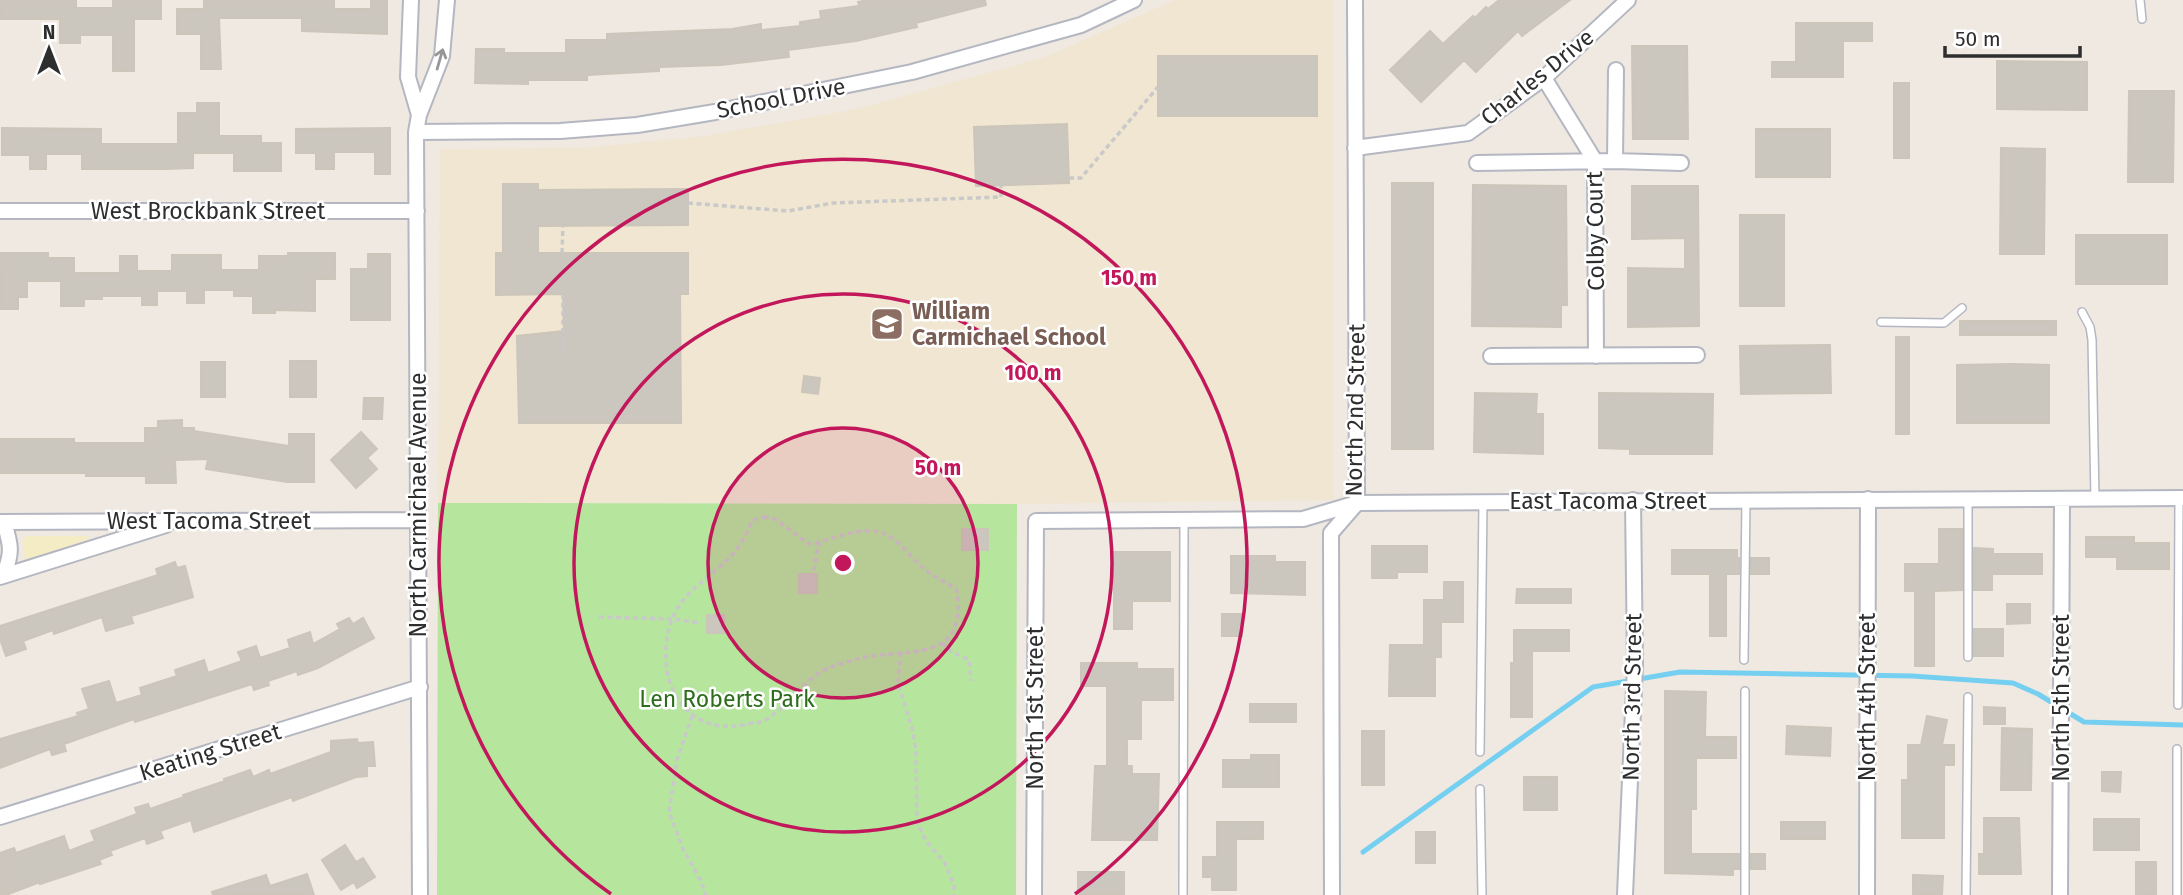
<svg xmlns="http://www.w3.org/2000/svg" width="2183" height="895" viewBox="0 0 2183 895" font-family="'Fira Sans',sans-serif">
	<style>
		.education { fill: #f0e6d1 }
		.green { fill: #b6e59e }
		.sand { fill: #f3ecc5 }
		.lines { fill: none; stroke-linecap: round; stroke-linejoin: round }
		.stream { stroke: #75cff0; stroke-width: 5 }
		.building { fill: #cbc7bf; stroke: #cbc5ba; stroke-width: 2 }
		.service-casing { stroke: #b4b7c1; stroke-width: 10 }
		.minor-casing { stroke: #b4b7c1; stroke-width: 18 }
		.path { stroke: #c9c9c9; stroke-width: 3.5; stroke-dasharray: 5 3.5; stroke-linecap: butt }
		.service { stroke: #fff; stroke-width: 7 }
		.minor { stroke: #fff; stroke-width: 14 }
		.oneway { stroke: #969696 }
		.ring { fill: none; stroke: #c2185b; stroke-width: 3.5 }
		.labels { text-anchor: middle; dominant-baseline: central; stroke-width: 5; stroke-linejoin: round; paint-order: stroke }
		.street-label { font-size: 23px; fill: #2e2e2e; stroke: #fff }
		.education-label { font-size: 23px; font-weight: bold; fill: #785e54; stroke: #fff; text-anchor: start }
		.park-label { font-size: 23px; fill: #2c6e1b; stroke: #fff }
		.centre { fill: #c2185b; stroke: #fff; stroke-width: 3.5 }
		.ring-label { font-size: 21px; text-anchor: middle; font-weight: bold; fill: #c2185b; stroke: #fff; stroke-width: 5; stroke-linejoin: round; paint-order: stroke }
	</style>
	<rect width="100%" height="100%" fill="#efe9e1"/>
	<path class="education" d="M1175 0H1334V500L1017 504 438 503 440 149 583 148 705 136 857 109 1045 57Z"/>
	<path class="green" d="M438 503 1017 504 1016 895H437Z"/>
	<path class="sand" d="M26 536H87L89 539 25 561 23 541Z"/>
	<g class="lines">
		<path class="stream" d="M1363 852 1593 687 1680 672 1912 676 2013 683 2038 694 2084 722 2183 725"/>
	</g>
	<path class="building" d="M1 0H76V8H113V0H161V19H134V71H113V35H80V43H60V19H1Z
		M204 0H334V9H371V0H387V34L302 31V18H219L221 69H201V34H177V9H204Z
		M868 0H985L986 5 916 23 917 27 856 41 788 50 789 57 721 65 659 67V71L587 75V80H528V84L475 83 476 49H504V53H566V40H607V34L732 29 761 24V30L800 26V22L821 19 820 11 859 6 858 2Z
		M1499 0H1570L1522 36 1518 31 1476 72 1464 60 1421 102 1390 70 1430 31 1443 44 1473 16 1475 18 1486 7 1488 9Z
		M1796 23H1872V41H1843V77H1772V62H1796Z
		M1632 46H1687L1688 139H1633Z
		M1158 56H1317V116H1158Z
		M1997 61 2087 62V110L1997 109Z
		M1894 83H1909V158H1894Z
		M2129 91H2174L2173 182H2128Z
		M197 103H219V136H261V143H281V171H234V153H193V168L164 169H82V154H46V169H30V155H2V128L101 129V144H178V113H197Z
		M1067 124 1069 183 976 186 974 127Z
		M390 128V174H375V152H334V169H316V153H296V129Z
		M1756 129H1830V177H1756Z
		M2001 148 2045 149 2044 254H2000Z
		M1392 183H1433V449H1392Z
		M503 184H538V190L688 189V225L538 226V253H688V294H680L681 423H519L517 336 564 331 563 294 496 295V253H503Z
		M1473 185 1566 186 1567 305H1561V327L1472 326Z
		M1632 186H1698L1699 326 1628 327V268L1685 269V238L1632 239Z
		M1740 215H1784V306H1740Z
		M2076 235H2167V284H2076Z
		M0 253H48V258H74V273H120V256H137V271H172V255H221V270H259V256H288V253H335V279H315V311L275 310V313H253V296H234V290H204V303H187V291H157V305H142V296H102V299H84V306H61V281H27V297H18V309H1Z
		M368 254H390V320H351V269H368Z
		M1960 321H2056V335H1960Z
		M1896 337H1909V434H1896Z
		M1830 345 1831 393 1741 394 1740 346Z
		M290 361H316V397H290Z
		M201 362H225V397H201Z
		M2012 364 2049 365V423H1957V365Z
		M804 376 820 378 818 394 802 392Z
		M1475 393 1537 394 1536 414H1543V454L1474 452Z
		M1599 393 1713 394 1712 454H1630V449L1599 448Z
		M364 398H383L382 419H363Z
		M182 420V428H194V431L289 446V434H314V482H287L206 469 208 459 175 460 176 483H146V476H86V473H0V439H74V443H145V428H158V421Z
		M361 432 377 449 367 458 377 469 356 488 331 460Z
		M962 529H988V550H962Z
		M1939 529H1962V590L1934 591V666H1915V591H1905V564H1939Z
		M2086 537H2134V543H2169V569H2117V557H2086Z
		M1372 546H1427V572H1397V578H1372Z
		M1974 548 1993 549V554H2042V574H1992V590H1974Z
		M1672 550H1737V558H1739V574H1726V636H1710V574H1672Z
		M1114 552H1170V601H1132V629H1114Z
		M1231 556H1275V562H1305V595L1231 593Z
		M1751 558H1769V574H1751Z
		M175 562 177 568 185 566 193 597 131 616 133 623 106 631 102 617 54 634 53 630 23 641 26 649 6 656 0 639V626L158 575 156 569Z
		M799 574H817V593H799Z
		M1444 582H1463V622H1441V657H1435V696H1389L1390 645H1424V600H1444Z
		M1517 589H1571V603H1516Z
		M2007 604H2030V623L2007 624Z
		M1222 614H1242V636H1222Z
		M707 615H724V633H707Z
		M349 618 353 624 363 618 374 638 318 668 298 675 297 671 268 681 269 685 254 690 252 684 135 722 134 719 64 744 66 751 52 755 50 749 0 768V739L78 716 77 713 89 709 82 689 109 681 116 703 142 695 140 688 177 676 175 670 204 660 208 673 242 661 238 652 256 646 260 658 290 648 288 640 310 632 313 644 340 629 337 624Z
		M1974 629H2003V656H1974Z
		M1514 630H1569V651H1532V717H1511V663H1514Z
		M1081 663H1137V669H1173V700H1141V739H1127V766H1132V774H1159L1157 840H1092L1095 766H1107V686H1081Z
		M1665 691 1706 692 1705 737H1736V758H1696V809H1691V854H1739V869H1733V875L1665 873Z
		M1250 704H1296V722H1250Z
		M1984 707 2005 708V724H1984Z
		M1927 716 1947 720 1942 745H1954V765H1944V838H1902V780H1908V745H1921Z
		M1787 726 1831 728 1830 756 1786 754Z
		M2002 728 2032 729 2031 790H2001Z
		M1362 731H1384V785H1362Z
		M357 739 358 743 373 742 375 766H367V776L356 777 293 801 292 797 194 832 191 820 160 831 163 838 147 844 145 838 110 851 112 855 99 860 101 864 40 884V882L6 895H0V853L14 848 16 853 64 836 69 851 95 841 91 831 137 814 135 808 148 804 150 809 184 797 183 795 225 781 224 779 250 770 253 777 269 770 270 774 331 752V741Z
		M1251 755H1279V787H1223V760H1251Z
		M2102 772H2121L2120 792 2102 791Z
		M1524 777H1557V810H1524Z
		M1984 818H2019L2021 874H1979V854H1984Z
		M2094 819H2139V850H2094Z
		M1217 822H1263V839H1236V890H1212V877H1203V857H1217Z
		M1781 822H1825V839H1781Z
		M1416 832H1435V863H1416Z
		M345 845 356 862 363 858 375 877 357 888 354 882 341 890 322 860Z
		M1751 854H1765V869H1751Z
		M2136 862H2156V895H2136Z
		M1078 872H1124V894H1078Z
		M307 874 314 895H213L212 892 266 875 270 886Z
		M1913 875 1943 876 1942 895H1913Z"/>
	<g class="lines">
		<defs>
			<path id="service" d="M2140 0 2142 19
				M2082 312 2090 327 2092 340 2095 499
				M1881 322 1944 323 1962 308
				M1968 500V657
				M1744 660 1746 500
				M1745 691V895
				M2178 705 2179 498
				M2177 749V895
				M1480 752 1483 502
				M1480 789 1482 895
				M1183 895 1184 520
				M1966 895 1968 697"/>
			<path id="minor" d="M411 0 408 77 419 115
				M1544 78 1595 161 1596 356
				M416 132 560 131 637 125 715 112 912 72 1081 25 1134 0
				M1355 148 1468 133 1544 78 1628 0
				M1615 161 1616 70
				M1477 163 1615 161 1681 163
				M0 211H417
				M1491 356 1697 355
				M0 522 418 520
				M3 576C13 553 11 545 4 522
				M0 577 166 525
				M0 817 420 687
				M420 895 416 132 419 115 442 56 447 0
				M1034 895 1036 521 1303 519 1357 503 2183 498
				M1332 895 1331 533 1357 503 1355 0
				M1625 895 1635 665 1633 500
				M1867 895 1868 499
				M2060 895 2062 500"/>
		</defs>
		<use href="#service" class="service-casing"/>
		<use href="#minor" class="minor-casing"/>
		<path class="path" d="M1069 178H1081L1158 87
			M688 203 788 211 833 203 1001 197V185
			M562 253 563 226
			M563 350V294
			M764 517 775 519 809 544C830 541 851 529 873 531 896 532 911 560 928 572 937 578 947 583 956 589 961 607 959 632 942 643 919 657 880 651 854 660 843 663 828 667 819 673 800 685 787 707 767 719 761 723 754 723 747 724 719 731 689 722 675 694 663 672 663 640 673 617 686 585 723 572 741 543 746 536 749 527 753 520Z
			M814 571 817 551 820 543
			M599 617 672 619 701 623
			M942 643 952 652 969 660 971 681
			M901 652 898 683 913 732 916 750 917 822 926 841 945 863 954 885V895
			M692 716 677 760 669 812 683 849 700 879 706 895"/>
		<use href="#service" class="service"/>
		<use href="#minor" class="minor"/>
	</g>
	<defs><path id="oneway-shaft" d="M-6 0H5M1.5-3L5.5 0L1.5 3" fill="none" stroke-width="1.6" stroke-linecap="round" stroke-linejoin="round" transform="scale(1.75)"/></defs>
	<use class="oneway" href="#oneway-shaft" transform="translate(440 59) rotate(-74)"/>
	<circle cx="843" cy="563" r="135" fill="#c2185b" fill-opacity=".12"/>
	<g class="ring">
		<circle cx="843" cy="563" r="135"/>
		<circle cx="843" cy="563" r="269"/>
		<path d="M611 894A404 404 0 1 1 1075 894"/>
	</g>
	<defs>
		<symbol id="school-square" viewBox="-11 -11 22 22"><rect x="-9" y="-9" width="18" height="18" rx="4" fill="#8d6e63" stroke="#fff"/><path d="M0-5L7-2L0 1L-7-2ZM-4 1L0 2.5L4 1V4Q0 6-4 4Z" fill="#fff"/></symbol>
	</defs>
	<g fill-rule="evenodd">
		<use href="#school-square" x="868" y="305" width="38" height="38"/>
	</g>
	<g class="labels">
		<g class="street-label">
			<text transform="translate(1537 77) rotate(-39)">Charles Drive</text>
			<text transform="translate(781 98) rotate(-11)">School Drive</text>
			<text x="208" y="211">West Brockbank Street</text>
			<text transform="translate(1595 231) rotate(-91)">Colby Court</text>
			<text transform="translate(1355 410) rotate(-89)">North 2nd Street</text>
			<text x="1608" y="501">East Tacoma Street</text>
			<text transform="translate(418 505) rotate(-90)">North Carmichael Avenue</text>
			<text x="209" y="521">West Tacoma Street</text>
			<text transform="translate(1632 697) rotate(-89)">North 3rd Street</text>
			<text transform="translate(1867 697) rotate(-90)">North 4th Street</text>
			<text transform="translate(2061 698) rotate(-90)">North 5th Street</text>
			<text transform="translate(1035 708) rotate(-90)">North 1st Street</text>
			<text transform="translate(210 752) rotate(-17)">Keating Street</text>
		</g>
		<g class="education-label">
			<text x="912" y="311">William<tspan x="912" dy="26">Carmichael School</tspan></text>
		</g>
		<g class="park-label">
			<text x="727" y="699">Len Roberts Park</text>
		</g>
	</g>
	<circle cx="843" cy="563" r="10" class="centre"/>
	<g class="ring-label">
		<text x="1129" y="285">150 m</text>
		<text x="1033" y="380">100 m</text>
		<text x="938" y="475">50 m</text>
	</g>
	<g transform="translate(49 49)" stroke="#ffffff" stroke-width="5" paint-order="stroke">
	<path d="M0-5L12 26L0 18L-12 26Z" fill="#2e2e2e"/>
	<text y="-10" font-size="19" font-weight="bold" text-anchor="middle" fill="#2e2e2e">N</text>
	</g>
	<path d="M1945 46v10h135v-10" fill="none" stroke="#2e2e2e" stroke-width="3.5"/>
	<text x="1955" y="46" font-size="21" fill="#2e2e2e" stroke="#ffffff" stroke-width="5" paint-order="stroke">50 m</text>
</svg>
